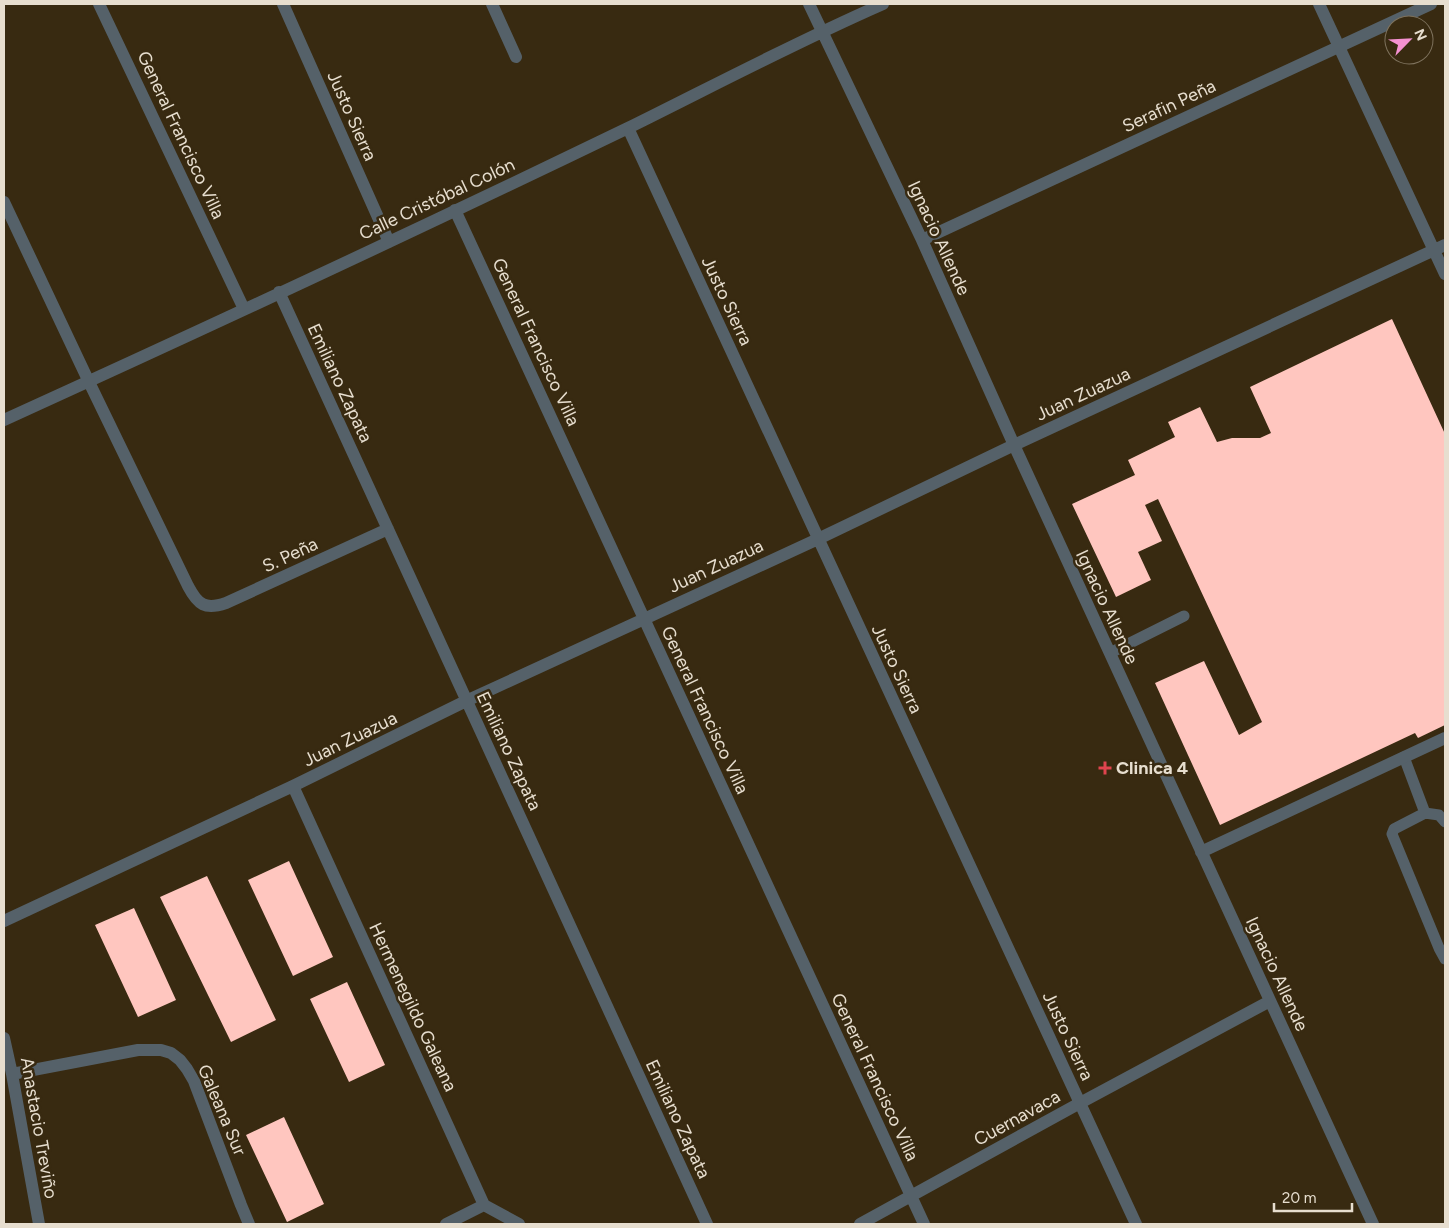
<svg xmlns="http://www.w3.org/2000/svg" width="1449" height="1228" viewBox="0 0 1449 1228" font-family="Figtree,sans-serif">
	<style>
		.building { fill: #ffc6bf }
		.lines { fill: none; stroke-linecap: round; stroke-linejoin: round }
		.lane { stroke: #556169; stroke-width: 11 }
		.street { stroke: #556169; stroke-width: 12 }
		.health-dot { fill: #e0444e; stroke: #382a11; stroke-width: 2 }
		.labels { text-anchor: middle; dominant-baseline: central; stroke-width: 5; stroke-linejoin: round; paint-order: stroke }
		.street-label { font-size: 18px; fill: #e7decf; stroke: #382a11 }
		.poi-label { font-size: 18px; font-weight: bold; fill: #e7decf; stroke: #382a11; text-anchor: start }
	</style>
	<rect width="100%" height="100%" fill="#382a11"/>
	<path class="building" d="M1392 319 1445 434V725L1418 738 1415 733 1220 825 1155 683 1204 661 1239 735 1262 722 1158 499 1145 505 1162 541 1138 552 1151 580 1116 597 1072 504 1135 475 1128 460 1175 437 1168 422 1200 407 1217 442 1232 438H1260L1271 433 1250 387Z
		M289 861 333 957 293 976 248 880Z
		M207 876 276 1020 231 1042 160 897Z
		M134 908 176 1000 138 1017 95 925Z
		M347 982 385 1065 349 1082 310 999Z
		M284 1117 324 1204 287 1222 246 1135Z"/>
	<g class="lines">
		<path class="lane" d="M1110 653 1184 616
			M1404 757 1425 813
			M1445 822 1439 815 1425 813 1394 829 1392 834 1439 948 1445 959"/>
		<path class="street" d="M99 4 244 309
			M283 4 389 242
			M492 4 516 57
			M809 4 922 240 1014 445 1373 1224
			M1319 4 1445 274
			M628 128 1136 1224
			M4 202 89 382 188 586C198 605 205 610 226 603L388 529
			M455 210 924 1224
			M922 240 1431 4
			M279 292 707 1224
			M4 420C213 325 421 228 628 128 713 86 796 42 883 4
			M293 786 484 1205 519 1224
			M1201 852 1445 738
			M4 921 293 786 466 701 818 539 1014 445 1445 245
			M4 1038 12 1074 39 1224
			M12 1074 138 1050H161L171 1053 180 1060 187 1069 194 1081 241 1205 249 1224
			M446 1224 484 1205
			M860 1224 1080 1103 1270 1001"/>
	</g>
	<path class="health-dot" d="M1102.5 760.5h5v5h5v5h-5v5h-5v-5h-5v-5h5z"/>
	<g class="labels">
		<g class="street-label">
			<text transform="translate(1169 106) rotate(-25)">Serafin Peña</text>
			<text transform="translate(352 116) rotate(66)">Justo Sierra</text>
			<text transform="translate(181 135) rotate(65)">General Francisco Villa</text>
			<text transform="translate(437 199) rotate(-25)">Calle Cristóbal Colón</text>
			<text transform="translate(939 238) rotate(65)">Ignacio Allende</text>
			<text transform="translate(727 301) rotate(65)">Justo Sierra</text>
			<text transform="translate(536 342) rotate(65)">General Francisco Villa</text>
			<text transform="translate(340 383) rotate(65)">Emiliano Zapata</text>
			<text transform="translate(1083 394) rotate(-25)">Juan Zuazua</text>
			<text transform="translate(290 555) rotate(-25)">S. Peña</text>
			<text transform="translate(716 566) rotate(-25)">Juan Zuazua</text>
			<text transform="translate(1107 607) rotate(65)">Ignacio Allende</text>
			<text transform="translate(897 669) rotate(65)">Justo Sierra</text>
			<text transform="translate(705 710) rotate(65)">General Francisco Villa</text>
			<text transform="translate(350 739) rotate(-26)">Juan Zuazua</text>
			<text transform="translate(509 751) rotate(65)">Emiliano Zapata</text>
			<text transform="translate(1277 974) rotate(65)">Ignacio Allende</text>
			<text transform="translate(413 1007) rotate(65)">Hermenegildo Galeana</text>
			<text transform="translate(1068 1036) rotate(65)">Justo Sierra</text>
			<text transform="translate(875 1077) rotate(65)">General Francisco Villa</text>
			<text transform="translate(222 1110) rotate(67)">Galeana Sur</text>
			<text transform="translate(1017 1118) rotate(-29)">Cuernavaca</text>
			<text transform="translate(678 1119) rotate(65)">Emiliano Zapata</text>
			<text transform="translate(39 1128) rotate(80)">Anastacio Treviño</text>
		</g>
		<g class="poi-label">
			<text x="1116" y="768">Clinica 4</text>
		</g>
	</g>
	<rect width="1449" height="1228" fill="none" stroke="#e7decf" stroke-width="10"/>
	<g transform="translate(1409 40) rotate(66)"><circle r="24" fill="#382a11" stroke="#7e725d"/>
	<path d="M0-4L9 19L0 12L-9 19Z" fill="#f591d2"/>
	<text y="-8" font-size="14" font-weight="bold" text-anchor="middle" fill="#e7decf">N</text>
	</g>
	<path d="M1274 1203v8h78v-8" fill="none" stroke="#e7decf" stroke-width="2.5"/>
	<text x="1282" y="1203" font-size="15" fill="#e7decf" stroke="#382a11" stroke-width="4" paint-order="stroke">20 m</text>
</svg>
